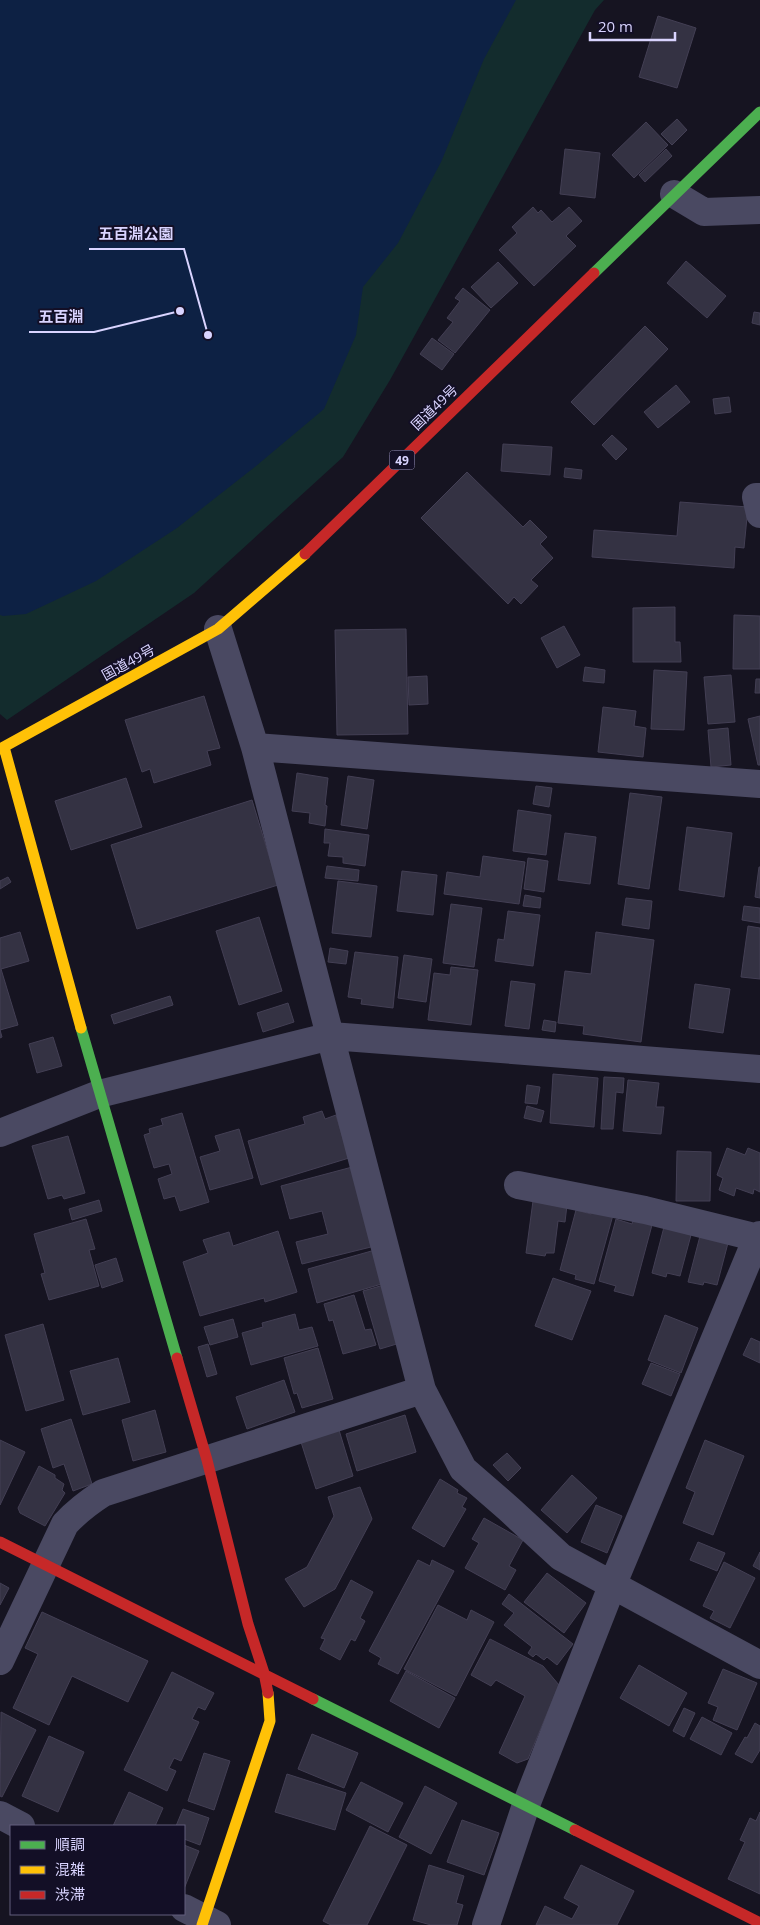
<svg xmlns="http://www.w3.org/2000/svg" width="760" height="1925" viewBox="0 0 760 1925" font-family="'Open Sans','Noto Sans JP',sans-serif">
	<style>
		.green { fill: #132c2d }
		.water { fill: #0d2144 }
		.building { fill: #343243; stroke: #433f54 }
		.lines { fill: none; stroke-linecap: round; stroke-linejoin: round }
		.street { stroke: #4a4962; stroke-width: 28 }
		.fast { stroke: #4caf50; stroke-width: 11 }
		.slow { stroke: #ffc107; stroke-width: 11 }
		.jam { stroke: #c62828; stroke-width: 11 }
		.labels { text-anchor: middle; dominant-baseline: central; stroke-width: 4; stroke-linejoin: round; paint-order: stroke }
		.shield { fill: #130f26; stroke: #9e99be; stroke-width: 1 }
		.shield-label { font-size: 12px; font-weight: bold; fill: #d9d4ff }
		.street-label { font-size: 14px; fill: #d9d4ff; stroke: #130f26 }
		.leader { fill: none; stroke: #d9d4ff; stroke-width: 2 }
		.callout-dot { fill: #d9d4ff; stroke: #130f26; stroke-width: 2 }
		.callout-label { font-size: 15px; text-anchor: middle; font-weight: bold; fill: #d9d4ff; stroke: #130f26; stroke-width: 4; stroke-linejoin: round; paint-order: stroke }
	</style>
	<rect width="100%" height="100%" fill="#161421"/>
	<path class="green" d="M0 0H604L595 10 390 380 343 457 194 593 7 720 0 714Z"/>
	<path class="water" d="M0 0H516L484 59 441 162 398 243 363 287 356 335 324 409 256 466 177 528 96 581 26 614 3 616 0 615Z"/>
	<path class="building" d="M658 16 696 28 677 88 639 77Z
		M677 119 687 130 672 145 661 134Z
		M646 122 668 145 634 178 612 155Z
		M565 149 600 153 595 198 560 194Z
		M666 149 672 156 645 182 639 175Z
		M533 207 538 213 541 210 552 222 569 207 582 221 566 236 576 246 534 286 499 250 517 233 512 227Z
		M686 261 726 296 707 318 667 283Z
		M498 262 518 283 491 308 471 287Z
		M463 288 490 310 455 353 438 340 453 322 447 318 460 301 455 298Z
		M754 312 760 313V325L752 323Z
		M645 326 668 349 594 425 571 402Z
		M432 338 454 354 442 370 420 354Z
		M676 385 690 402 658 428 644 412Z
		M729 397 731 412 715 414 713 399Z
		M612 435 627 449 616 460 602 445Z
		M503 444 552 447 550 475 501 471Z
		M565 468 582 470 581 479 564 477Z
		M467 472 523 527 530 520 547 537 540 544 553 558 531 580 538 586 521 604 514 597 508 604 421 518Z
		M680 502 748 507 744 548 735 547 734 568 592 557 594 530 677 536Z
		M675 607V642H680L681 662H633V608Z
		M734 615 760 616V669H733Z
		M564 626 580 655 557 668 541 638Z
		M406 629 408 734 337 735 335 630Z
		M585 667 605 670 604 683 583 681Z
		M654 670 687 672 684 730 651 729Z
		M731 675 735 722 708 724 704 677Z
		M427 676 428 704 409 705 408 677Z
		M756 679H760V693H755Z
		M204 696 220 748 207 751 211 765 154 783 150 769 142 772 125 720Z
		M603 707 636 711 634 726 646 728 643 757 598 752Z
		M760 716V765H758L748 719Z
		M728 728 731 765 711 767 708 730Z
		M297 773 328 778 325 805 327 806 325 826 309 823 310 813 292 811Z
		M348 776 374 780 367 829 341 825Z
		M126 778 142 827 71 850 55 801Z
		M536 786 552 788 549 807 533 804Z
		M630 793 662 797 649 889 618 884Z
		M252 800 278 885 137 929 111 845Z
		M518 810 551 815 546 855 513 851Z
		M687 827 732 833 724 897 679 890Z
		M325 829 369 835 365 866 343 863V857L328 856 330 843H324Z
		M565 833 596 837 590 884 558 880Z
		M483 856 525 862 519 904 444 894 447 872 480 877Z
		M528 858 548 861 544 892 524 889Z
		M327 866 359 870 358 881 325 878Z
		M759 867H760V898L755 897Z
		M402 871 437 875 433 915 397 911Z
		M8 877 11 882 0 889V881Z
		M338 881 377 886 371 937 332 933Z
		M525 895 541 898 540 908 523 906Z
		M626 898 652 901 649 929 622 925Z
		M451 904 482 908 474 967 443 963Z
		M744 906 760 908V923L742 920Z
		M508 911 540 915 533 966 495 961 498 939 504 940Z
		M259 917 282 991 239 1005 216 931Z
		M748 926 760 928V979L741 977Z
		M20 932 29 961 1 969 18 1025 0 1030 2 1037 0 1038V938Z
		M596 932 654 940 641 1042 583 1034 584 1026 558 1023 565 971 591 974Z
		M330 948 348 951 346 964 328 962Z
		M355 952 398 957 393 1008 361 1004 362 999 348 997Z
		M404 955 432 959 426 1002 398 998Z
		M451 967 478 970 471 1025 428 1020 434 973 450 975Z
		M511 981 535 984 529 1029 505 1026Z
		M695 984 730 989 723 1033 689 1028Z
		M170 996 173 1005 114 1024 111 1015Z
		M288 1003 294 1022 263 1032 257 1013Z
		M544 1020 556 1022 555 1032 542 1030Z
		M53 1037 62 1066 37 1073 29 1044Z
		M553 1074 598 1078 594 1127 550 1123Z
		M604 1077 624 1078 623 1093 616 1092 613 1129H601Z
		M628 1080 659 1083 656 1107H664L661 1134 623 1131Z
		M527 1085 540 1087 537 1104 525 1103Z
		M527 1106 544 1111 541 1122 524 1118Z
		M322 1111 325 1119 336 1115 349 1158 261 1185 248 1141 305 1124 303 1117Z
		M182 1113 209 1202 180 1211 175 1196 164 1199 158 1179 172 1174 169 1164 154 1168 144 1135 150 1133 149 1129 163 1125 161 1119Z
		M239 1129 253 1178 210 1190 200 1157 220 1151 215 1136Z
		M68 1136 85 1193 64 1199 62 1195 48 1199 32 1146Z
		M727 1148 745 1155 748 1148 760 1153V1192L754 1189 753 1194 736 1188 734 1196 719 1190 723 1178 717 1175Z
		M677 1151 711 1152 710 1201H676Z
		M356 1166 371 1247 302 1264 296 1242 328 1234 322 1211 290 1219 281 1186Z
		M99 1200 102 1211 72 1220 69 1209Z
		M533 1201 567 1205 565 1222 558 1221 554 1253H546L545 1256 526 1253Z
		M592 1209 613 1215 594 1284 575 1279 576 1275 560 1270 576 1210 591 1214Z
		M86 1219 95 1249 89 1250 99 1286 49 1300 41 1274 45 1273 34 1234Z
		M616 1219 632 1224 633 1220 652 1225 633 1296 614 1291 616 1286 599 1281Z
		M664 1227 691 1235 680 1276 667 1273 666 1277 652 1273Z
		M278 1231 297 1292 265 1302 264 1298 200 1316 183 1262 208 1253 203 1240 229 1232 233 1246Z
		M700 1236 728 1243 717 1285 704 1282 703 1285 688 1282Z
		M375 1250 385 1283 317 1303 308 1269Z
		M116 1258 123 1281 102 1288 95 1265Z
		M553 1278 591 1291 572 1340 535 1326Z
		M387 1284 400 1343 380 1349 363 1291Z
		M354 1295 365 1330 371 1329 376 1345 343 1354 333 1320 329 1321 324 1304Z
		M295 1314 299 1330 312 1327 318 1346 251 1365 242 1333 263 1327 262 1323Z
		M665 1315 698 1328 681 1373 648 1360Z
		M233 1319 238 1337 210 1345 204 1327Z
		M43 1324 64 1400 26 1411 5 1335Z
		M751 1338 760 1342V1363L743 1355Z
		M208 1344 217 1374 207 1377 198 1347Z
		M318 1348 333 1399 302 1408 297 1393 294 1394 284 1358Z
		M118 1358 130 1402 83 1415 70 1371Z
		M651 1363 680 1374 671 1396 642 1384Z
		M284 1380 295 1412 247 1429 236 1397Z
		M155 1410 166 1452 133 1461 122 1420Z
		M405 1415 416 1452 357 1471 346 1434Z
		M71 1419 92 1484 73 1491 64 1464 53 1468 41 1429Z
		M339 1430 353 1476 316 1489 301 1442Z
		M0 1440 25 1452 0 1505Z
		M705 1440 744 1456 713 1535 683 1523 695 1492 686 1488Z
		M507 1453 521 1468 508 1481 493 1465Z
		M39 1466 55 1475V1478L64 1484 62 1490 65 1493 45 1526 20 1513 18 1508Z
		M572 1475 597 1498 567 1533 541 1510Z
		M440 1479 458 1490 457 1493 467 1498 462 1507 466 1509 444 1547 412 1528Z
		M360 1487 372 1519 335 1589 304 1607 285 1579 307 1567 334 1516 328 1497Z
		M596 1505 622 1516 607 1553 581 1542Z
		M484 1518 523 1540 509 1566 516 1570 505 1590 465 1568 479 1543 472 1539Z
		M698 1542 725 1553 717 1571 690 1560Z
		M760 1552V1570L753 1566Z
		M418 1560 430 1566 432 1560 454 1571 398 1674 378 1664 381 1658 369 1651Z
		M724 1562 755 1578 730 1628 710 1618 714 1611 703 1606Z
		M547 1573 586 1603 564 1633 524 1602Z
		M351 1580 373 1592 360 1618 365 1621 355 1641 351 1639 340 1660 320 1649 325 1639 321 1638Z
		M0 1583 9 1588 0 1605Z
		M509 1594 573 1644 557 1665 547 1657 544 1660 536 1654 533 1657 528 1653 532 1647 504 1625 514 1613 502 1604Z
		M438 1605 467 1620 471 1610 494 1622 456 1696 404 1669Z
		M42 1612 148 1661 128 1702 72 1676 49 1725 13 1708 38 1654 25 1648Z
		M490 1639 543 1666 559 1685 528 1759 517 1763 499 1753 525 1696 496 1680 491 1686 471 1675Z
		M639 1665 687 1693 669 1726 620 1698Z
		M723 1669 757 1683 737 1730 713 1720 718 1707 708 1703Z
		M406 1671 455 1698 439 1728 390 1701Z
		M172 1672 214 1693 205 1710 198 1707 192 1719 199 1722 181 1761 174 1758 169 1768 176 1771 167 1791 124 1770Z
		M684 1708 695 1713 684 1737 673 1731Z
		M1 1712 36 1730 2 1797 0 1796Z
		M702 1717 732 1733 721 1755 690 1739Z
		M755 1723 760 1726V1750L752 1763 735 1754 745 1737 747 1738Z
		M312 1734 358 1753 344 1788 298 1769Z
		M49 1736 84 1752 58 1812 22 1796Z
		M204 1753 230 1761 214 1810 188 1801Z
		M287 1774 346 1793 335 1830 275 1812Z
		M361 1782 403 1803 388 1832 346 1810Z
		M425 1786 457 1803 431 1854 399 1837Z
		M129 1792 163 1808 155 1826H113Z
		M183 1809 209 1818 200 1845 184 1839V1826H176Z
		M760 1812V1894L728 1879 745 1842 740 1840 750 1818 756 1821Z
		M462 1820 499 1833 484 1875 447 1862Z
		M370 1826 407 1845 367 1925H331L323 1921Z
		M184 1845 199 1851 184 1889Z
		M429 1865 464 1876 456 1903 463 1905 457 1925H431L413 1920Z
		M581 1865 634 1891 617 1925H536L545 1906 572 1919 579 1906 564 1898Z"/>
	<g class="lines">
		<path class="street" d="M674 194 704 212 760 210
			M760 497H756L760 514
			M218 629 255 747 422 1390 463 1469 509 1509 561 1557 760 1665
			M255 747 760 784
			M0 1133 99 1094 331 1036 760 1069
			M518 1185 645 1210 758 1238
			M0 1661 65 1524C77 1511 89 1502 103 1493L422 1390
			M0 1815 21 1826
			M184 1908 217 1925
			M486 1925 526 1805 612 1586 752 1250 760 1235"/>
		<path class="fast" d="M594 273 760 112
			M81 1028 177 1358
			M313 1699 575 1830"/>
		<path class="slow" d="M4 747 81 1028
			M0 749 218 629 305 554
			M202 1925 270 1721 268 1693"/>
		<path class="jam" d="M305 554 594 273
			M177 1358 207 1460 248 1624 264 1673 268 1693
			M0 1542 313 1699
			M575 1830 760 1923"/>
	</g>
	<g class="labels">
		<rect class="shield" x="389.5" y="450.5" width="25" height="19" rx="4"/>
		<g class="shield-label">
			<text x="402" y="460">49</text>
		</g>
		<g class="street-label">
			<text transform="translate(434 407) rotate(-44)">国道49号</text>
			<text transform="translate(128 662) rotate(-29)">国道49号</text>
		</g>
	</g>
	<path class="leader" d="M208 335L184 249H89M180 311L94 332H29"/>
	<g class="callout-dot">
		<circle cx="208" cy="335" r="5"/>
		<circle cx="180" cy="311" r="5"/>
	</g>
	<g class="callout-label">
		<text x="136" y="239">五百淵公園</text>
		<text x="61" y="322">五百淵</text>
	</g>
	<rect x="10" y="1825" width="175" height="90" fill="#130f26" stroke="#625e7d"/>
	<rect x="20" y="1841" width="25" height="8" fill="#4caf50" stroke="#625e7d"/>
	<text x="55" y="1850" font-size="15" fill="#d9d4ff">順調</text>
	<rect x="20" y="1866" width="25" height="8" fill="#ffc107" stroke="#625e7d"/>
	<text x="55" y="1875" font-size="15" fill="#d9d4ff">混雑</text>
	<rect x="20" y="1891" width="25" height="8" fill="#c62828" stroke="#625e7d"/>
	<text x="55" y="1900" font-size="15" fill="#d9d4ff">渋滞</text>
	<path d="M590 32v8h85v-8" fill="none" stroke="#d9d4ff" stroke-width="2.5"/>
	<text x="598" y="32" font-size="15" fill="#d9d4ff" stroke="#130f26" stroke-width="4" paint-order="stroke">20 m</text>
</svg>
